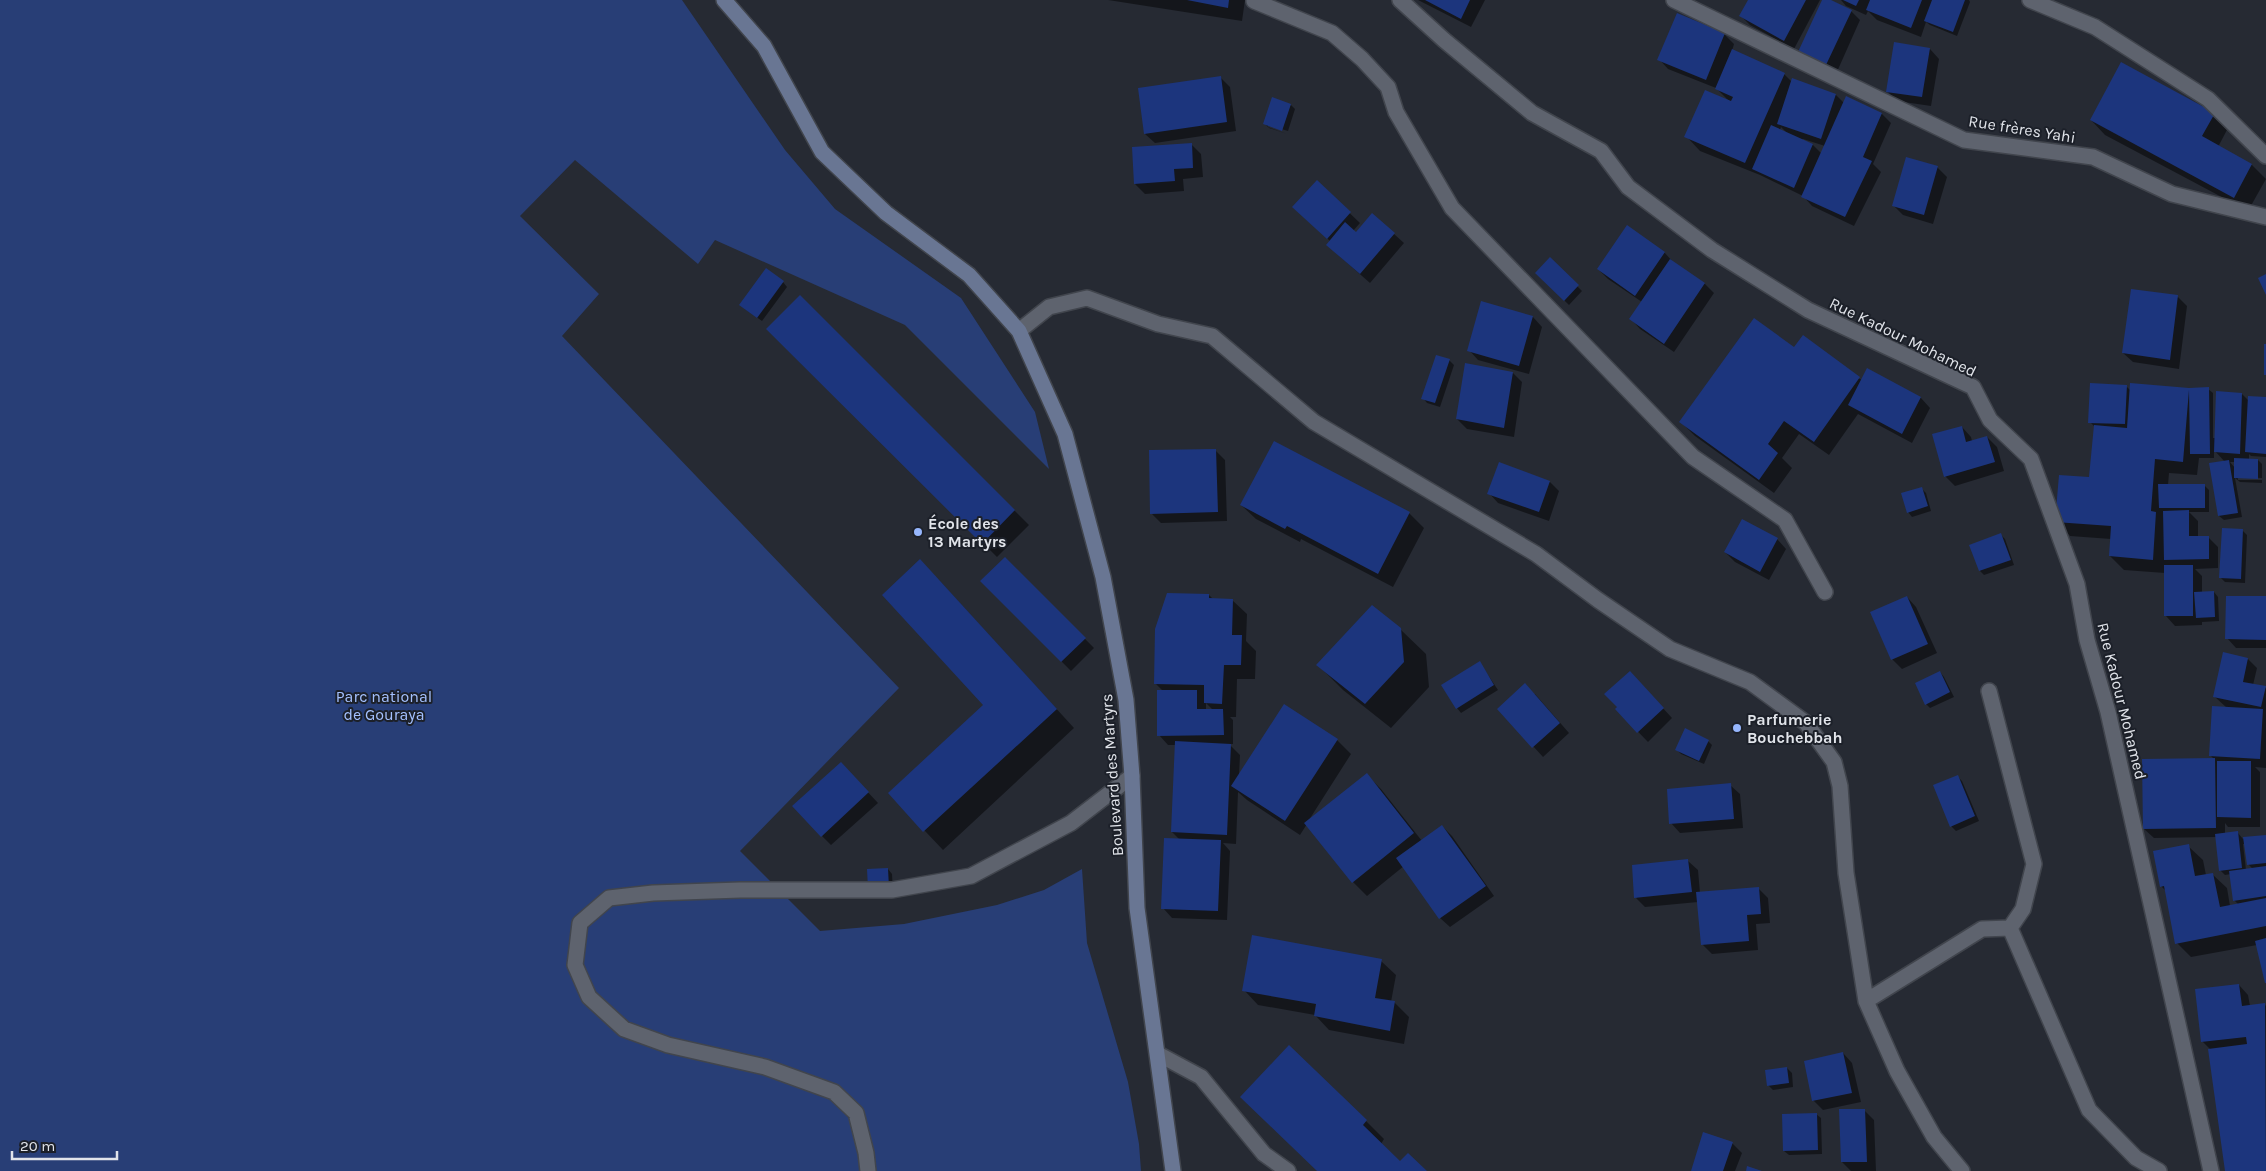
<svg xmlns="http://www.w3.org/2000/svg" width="2266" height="1171" viewBox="0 0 2266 1171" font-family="Karla,sans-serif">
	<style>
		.green { fill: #283e76 }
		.shadow { fill: #0007; fill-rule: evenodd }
		.building { fill: #1c357d }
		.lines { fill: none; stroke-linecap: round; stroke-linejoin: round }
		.lane-casing { stroke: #41454d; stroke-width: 18 }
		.street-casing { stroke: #41454d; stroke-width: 18 }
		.secondary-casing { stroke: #41454d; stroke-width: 18 }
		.lane { stroke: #5e636e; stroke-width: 15 }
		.street { stroke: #5e636e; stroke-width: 15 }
		.secondary { stroke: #697693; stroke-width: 15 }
		.poi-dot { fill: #96b6fd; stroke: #1c2029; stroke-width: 2 }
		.labels { text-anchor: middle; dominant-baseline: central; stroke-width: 4; stroke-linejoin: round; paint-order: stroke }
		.street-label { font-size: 16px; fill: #e1e4ea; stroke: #1c2029 }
		.poi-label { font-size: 16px; font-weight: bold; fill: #e1e4ea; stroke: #1c2029; text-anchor: start }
		.park-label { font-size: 16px; fill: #a4c0fe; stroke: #1c2029 }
	</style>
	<rect width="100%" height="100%" fill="#262a33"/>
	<path class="green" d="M0 0H682L785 150 835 209 961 298 1035 412 1049 469 905 325 715 240 698 264 575 160 520 216 599 294 562 336 899 688 740 851 820 931 904 924 997 905 1044 890 1082 869 1087 943 1128 1082 1139 1144 1141 1171H0Z"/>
	<path class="shadow" d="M1108 0H1245L1242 21Z
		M1418 0H1485L1471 27Z
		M1749 0H1820L1794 49 1750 25 1741 16Z
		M1824 0H1829L1851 11 1860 20 1836 74 1809 61Z
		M1841 0H1969L1970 2 1957 36 1930 25 1926 22 1921 37 1877 20 1868 11 1866 15 1846 6Z
		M1678 15 1725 35 1734 44 1732 51 1784 74 1792 82 1836 95 1844 103 1882 114 1891 123 1873 164 1881 172 1854 226 1812 206 1803 196 1760 175 1700 151 1686 136 1730 102 1716 88 1668 69 1659 59ZM1781 127 1788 134 1780 130ZM1803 139 1825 146 1822 154 1813 145 1802 140Z
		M1930 49 1939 59 1931 106 1897 101 1887 91Z
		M1220 77 1230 87 1236 131 1155 143 1145 134Z
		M1291 105 1295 109 1288 131 1268 125V127L1287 134 1269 128 1265 124Z
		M2214 114 2228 128 2218 147 2252 165 2266 179 2248 211 2105 135 2091 120Z
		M1191 144 1201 154 1203 177 1183 179 1184 191 1145 194 1135 184Z
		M1937 167 1947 177 1933 224 1903 215 1894 206Z
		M1317 182 1360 223 1353 231 1356 233 1394 234 1404 243 1370 283 1337 254 1330 241 1304 216Z
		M1664 252 1673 262 1705 284 1714 293 1674 352 1640 329 1631 319 1642 302 1608 279 1598 269Z
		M1550 259 1582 291 1569 305 1536 273Z
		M783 282 787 287 762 321 745 309Z
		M800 296 1029 525 997 557 768 329Z
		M2178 297 2187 306 2179 369 2133 362 2123 353Z
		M1482 303 1533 317 1542 327 1529 374 1478 360 1469 350Z
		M1794 348 1862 380 1867 370 1921 398 1930 408 1912 443 1858 414 1829 455 1799 434 1782 458 1792 468 1774 493 1695 436 1681 422Z
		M1449 360 1454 365 1440 407 1427 403 1423 398Z
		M1513 373 1522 382 1514 437 1467 429 1457 419Z
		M2127 387 2131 391 2208 389 2213 393V438H2216L2242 394 2249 401 2266 398V457L2251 456 2249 454V460H2258L2262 464V478L2238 477V480H2262V483L2240 482 2235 478 2242 517 2224 520 2219 516 2225 462 2214 450V458H2199L2197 475 2169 473 2168 485H2204L2209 490V512H2189L2198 521V537H2208L2218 547V568L2195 569 2202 576V593L2214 592 2218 597 2219 621 2202 622V625L2175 626 2166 616 2165 573 2124 570 2110 556 2111 539 2070 536 2056 521 2090 478 2095 427 2090 422ZM2230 462H2236L2235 468Z
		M1962 427 1971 437 1972 441 1987 437 1997 447 2004 471 1955 486 1945 476Z
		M1215 450 1225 460 1227 521 1161 523 1152 514Z
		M1550 482 1559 491 1549 521 1498 503 1489 493Z
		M1922 489 1926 493 1931 511 1912 517 1908 512Z
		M1241 505 1409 513 1424 528 1393 587 1301 539 1300 542 1256 519Z
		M2242 530 2247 535 2245 583 2225 582 2220 577Z
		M2001 535 2005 539 2014 565 1984 575 1980 571Z
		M1777 539 1786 549 1769 580 1735 562 1725 552Z
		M1005 558 1094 648 1071 671 982 581Z
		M938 579 1074 728 943 850 889 793 985 705Z
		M1209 595 1213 599 1232 600 1247 614 1246 641 1256 651 1255 679H1237L1236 717H1230L1233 720V744H1229L1240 755 1239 776 1337 740 1351 754 1309 820 1367 775 1381 789 1422 841 1442 826 1452 836 1494 896 1450 927 1440 918 1404 866 1367 896 1353 882 1307 824 1300 835 1247 800 1238 792 1236 844 1223 843 1230 851 1227 920 1172 918 1163 908 1180 840 1172 832 1176 745H1168L1159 735 1163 691 1156 684ZM1206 703 1213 710H1206Z
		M1907 597 1916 607 1937 653 1902 669 1892 659 1872 612Z
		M2266 598V648H2236L2227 638Z
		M1400 629 1426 654 1429 687 1391 728 1343 690 1318 665Z
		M2248 659 2257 668 2253 685 2266 688V768L2255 767 2260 772V827H2228L2225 823V834L2238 833 2243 839 2266 836V981L2257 945 2191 957 2177 943 2167 892 2161 886 2188 846 2203 860 2206 875 2212 874 2227 888 2230 906 2239 905 2234 900 2231 874 2225 875 2220 870 2217 837 2154 838 2144 829 2214 759 2211 756 2227 708 2215 697ZM2243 844H2245L2248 864 2253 869 2246 870Z
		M1480 663 1498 690 1461 713 1457 708Z
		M1940 672 1944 677 1954 697 1930 708 1926 704Z
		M1639 682 1672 718 1648 742 1616 709Z
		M1535 694 1569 733 1543 757 1499 709Z
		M1708 741 1712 745 1704 764 1681 754 1677 750Z
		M850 773 878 803 831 845 822 836Z
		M1957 776 1962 781 1979 821 1956 831 1951 826Z
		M1730 785 1740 794 1743 828 1680 833 1671 823Z
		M1688 861 1698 870 1700 893 1758 888 1768 898 1770 923 1756 924 1758 950 1712 954 1702 944 1698 902 1645 907 1636 898Z
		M888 869 892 874 893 893 868 870Z
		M1381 961 1396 975 1391 1002H1394L1409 1017 1404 1044 1329 1030 1315 1015 1258 1005 1244 990Z
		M2239 985 2248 995 2250 1006 2264 1004 2266 1006V1171H2226L2211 1050 2202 1041Z
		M1843 1053 1852 1063 1861 1102 1823 1110 1813 1100Z
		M1787 1068 1792 1073 1793 1087 1773 1090 1768 1085Z
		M1864 1110 1874 1120 1876 1171H1851L1842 1162Z
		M1816 1114 1821 1118 1822 1154 1789 1155 1784 1151Z
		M1366 1121 1384 1139 1381 1144 1400 1163 1425 1171H1318Z
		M1732 1143 1742 1153 1735 1171H1692Z"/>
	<path class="building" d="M1187 0H1229L1228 8Z
		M1425 0H1470L1461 19Z
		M1748 0H1806L1784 41 1739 16Z
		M1822 0H1831L1852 10 1826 65 1798 52Z
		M1843 0H1859L1856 6Z
		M1870 0H1922L1911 28 1866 10Z
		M1932 0H1965L1953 32 1924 21Z
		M1677 13 1725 33 1706 80 1657 60Z
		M1894 42 1930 48 1922 97 1886 92Z
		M1732 49 1785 73 1745 163 1684 137 1705 90 1731 101 1733 97 1715 89Z
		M2121 62 2215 113 2202 136 2252 164 2234 198 2090 120Z
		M1221 76 1227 122 1144 134 1138 88Z
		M1792 78 1836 94 1821 139 1777 124Z
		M1846 96 1882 113 1863 157 1872 161 1845 217 1801 197Z
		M1272 97 1291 104 1282 131 1263 124Z
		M1771 125 1813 144 1794 188 1752 169Z
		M1192 143 1193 168 1174 169 1175 181 1134 184 1132 147Z
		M1906 157 1938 166 1924 215 1892 206Z
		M1317 180 1351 212 1327 239 1292 207Z
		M1372 213 1395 233 1360 274 1326 245 1345 222 1356 232Z
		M1627 225 1665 252 1635 296 1597 269Z
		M1550 257 1579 285 1564 301 1535 273Z
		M1670 259 1705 283 1664 344 1629 319Z
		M766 268 784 281 757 318 739 305Z
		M2266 274V295L2258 278Z
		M2131 289 2178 295 2170 360 2122 353Z
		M800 295 1015 510 982 544 766 329Z
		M1481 301 1533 316 1519 366 1467 351Z
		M1754 318 1794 347 1803 335 1860 377 1814 442 1784 421 1768 444 1778 453 1759 480 1679 422Z
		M2264 344H2266V375H2264Z
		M1436 355 1450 359 1435 403 1421 399Z
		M1465 363 1513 372 1504 428 1456 419Z
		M1867 368 1921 397 1902 434 1848 405Z
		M2090 383 2127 385 2125 424 2088 423Z
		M2130 383 2189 388 2209 387 2210 454H2190L2189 390 2183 462 2155 459 2151 511 2156 512 2153 560 2109 556 2111 526 2055 522 2059 475 2089 477 2094 425 2127 428Z
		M2216 391 2242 393 2240 454 2214 452Z
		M2248 396 2266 397V454L2245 452Z
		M1962 426 1966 442 1987 436 1995 462 1944 477 1932 434Z
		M1274 441 1410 512 1378 574 1287 526 1285 529 1240 505Z
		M1216 449 1218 512 1150 514 1149 450Z
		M2234 458 2258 459V479L2234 478Z
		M2229 460 2238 513 2218 516 2209 463Z
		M1499 462 1550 481 1539 512 1487 494Z
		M2158 484H2205V508H2159Z
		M1922 487 1928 506 1907 513 1901 493Z
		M2189 510V536H2209V559L2164 560 2163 511Z
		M1742 519 1778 538 1760 572 1724 552Z
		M2222 528 2243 529 2241 579 2219 578Z
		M2001 533 2011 560 1979 571 1969 545Z
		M1005 557 1086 638 1061 662 980 581Z
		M920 559 1057 709 923 832 888 793 983 705 882 595Z
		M2164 565H2193V616H2164Z
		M2214 591 2215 617 2196 618 2194 592Z
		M1167 593 1209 594V598L1233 599 1232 635H1242L1241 665H1224L1222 704 1204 703V685L1154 684 1155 629Z
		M1907 596 1928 644 1891 660 1870 612Z
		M2226 596H2266V640L2225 639Z
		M1372 605 1401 628 1404 662 1365 704 1316 665Z
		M2223 652 2248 658 2243 682 2266 686 2261 707 2213 697Z
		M1480 661 1494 685 1456 709 1441 685Z
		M1630 671 1664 708 1637 733 1615 709 1617 707 1604 694Z
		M1940 671 1950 692 1925 705 1915 683Z
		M1525 683 1560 723 1532 748 1497 709Z
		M1157 690H1197V709H1223L1224 735 1157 736Z
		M1284 704 1338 739 1285 821 1231 786Z
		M2212 706 2263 709 2260 759 2209 756Z
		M1685 728 1709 740 1699 761 1675 750Z
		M1175 741 1231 744 1227 835 1171 832Z
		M2215 758 2216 828 2143 829 2142 759Z
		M2217 761H2251V818L2217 817Z
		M841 762 869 792 821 837 792 806Z
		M1367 773 1414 833 1352 883 1304 823Z
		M1958 775 1975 816 1950 827 1933 785Z
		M1731 783 1734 819 1669 824 1667 789Z
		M1442 825 1486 886 1439 919 1396 858Z
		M2238 831 2242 868 2219 871 2215 834Z
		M2266 835V863L2247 865 2243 837Z
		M1164 838 1221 840 1218 911 1161 909Z
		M2189 844 2195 876 2213 873 2220 907 2266 898V926L2175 944 2164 886 2160 887 2153 851Z
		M1688 859 1692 892 1634 898 1632 865Z
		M2266 866V896L2233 901 2229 871Z
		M888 868 889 888 868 889 867 869Z
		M1759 887 1761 914 1747 915 1749 941 1701 945 1696 892Z
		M1252 935 1382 959 1375 998 1395 1001 1390 1031 1314 1016 1316 1004 1242 991Z
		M2266 938V983H2265L2255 941Z
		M2239 984 2242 1006 2265 1003 2266 1171H2225L2208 1049 2247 1044 2246 1037 2201 1042 2195 989Z
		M1289 1045 1367 1120 1363 1125 1400 1161 1408 1153 1427 1171H1317L1240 1097Z
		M1843 1052 1852 1093 1812 1101 1804 1061Z
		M1787 1067 1789 1083 1767 1086 1765 1070Z
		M1839 1109H1865L1867 1162H1841Z
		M1817 1113 1818 1150 1783 1151 1782 1114Z
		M1703 1132 1733 1142 1723 1171H1691Z
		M1747 1166 1762 1171H1746Z"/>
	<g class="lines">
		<defs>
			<path id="lane" d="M1254 1 1332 33 1362 59 1388 87 1396 112 1452 208 1693 457 1785 520 1825 592
				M1158 1054 1201 1077 1264 1154 1288 1171"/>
			<path id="street" d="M1400 0 1444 40 1532 113 1601 151 1628 187 1712 250 1808 310 1973 387 1990 420 2031 459 2077 584 2087 640 2108 712 2211 1171
				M1674 0 1964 140 2093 157 2172 194 2266 217
				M2030 0 2095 27 2208 99 2266 156
				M1019 331 1049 307 1087 298 1158 324 1212 336 1314 422 1536 554 1598 600 1670 649 1750 682 1806 723 1834 762 1840 786 1846 873 1866 1001 1897 1071 1934 1137 1962 1171
				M2010 928 2089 1110 2136 1158 2159 1171
				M1866 1001 1982 929 2010 928 2023 909 2034 864 1989 691
				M868 1171 866 1153 856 1113 834 1092 765 1067 668 1045 624 1029 589 997 575 965 580 923 609 898 653 893 740 890H892L971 876 1071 823 1132 776"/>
			<path id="secondary" d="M724 0 764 46 822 152 886 213 969 275 1019 331 1065 434 1103 577 1126 700 1132 776 1137 908 1173 1171"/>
		</defs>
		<use href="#lane" class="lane-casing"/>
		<use href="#street" class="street-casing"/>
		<use href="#secondary" class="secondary-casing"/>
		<use href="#lane" class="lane"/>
		<use href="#street" class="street"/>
		<use href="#secondary" class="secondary"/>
	</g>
	<g class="poi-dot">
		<circle cx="918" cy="532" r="5"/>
		<circle cx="1737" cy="728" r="5"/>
	</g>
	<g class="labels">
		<g class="street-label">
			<text transform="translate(2022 129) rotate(9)">Rue frères Yahi</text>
			<text transform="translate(1903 337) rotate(26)">Rue Kadour Mohamed</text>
			<text transform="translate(2122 701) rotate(76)">Rue Kadour Mohamed</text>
			<text transform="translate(1112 775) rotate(-94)">Boulevard des Martyrs</text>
		</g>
		<g class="poi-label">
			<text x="928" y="523">École des<tspan x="928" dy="18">13 Martyrs</tspan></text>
			<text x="1747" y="719">Parfumerie<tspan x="1747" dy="18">Bouchebbah</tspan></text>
		</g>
		<g class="park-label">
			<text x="384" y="696">Parc national<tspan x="384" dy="18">de Gouraya</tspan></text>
		</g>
	</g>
	<path d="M12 1151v8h105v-8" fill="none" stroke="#e1e4ea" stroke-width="2.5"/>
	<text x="20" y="1151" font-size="15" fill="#e1e4ea" stroke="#1c2029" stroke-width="4" paint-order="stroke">20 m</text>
</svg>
